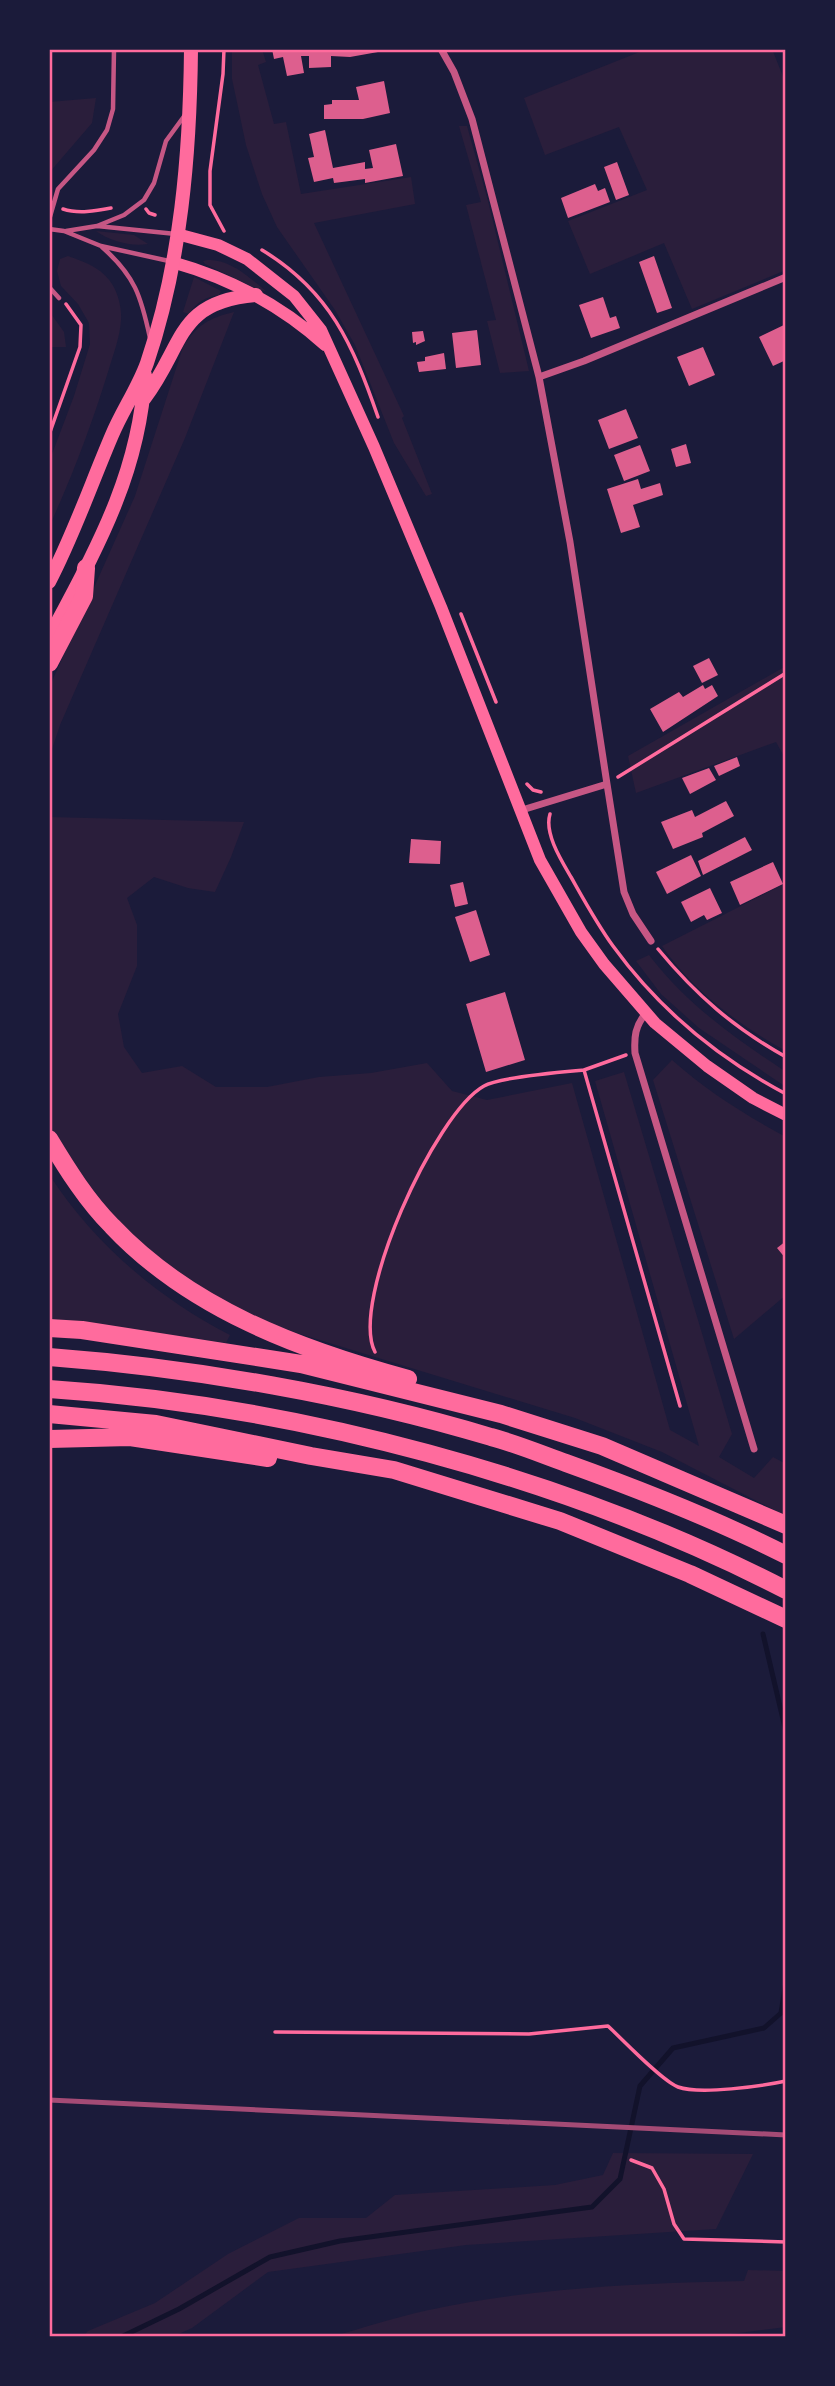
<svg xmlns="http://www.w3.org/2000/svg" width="835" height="2386" viewBox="0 0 835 2386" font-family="'Asap Condensed',sans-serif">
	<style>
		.green { fill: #2a1e3b }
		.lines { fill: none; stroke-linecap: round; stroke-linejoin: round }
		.stream { stroke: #12122b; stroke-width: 5 }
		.building { fill: #dd5f8e }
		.path { stroke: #ff6b9d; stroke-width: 3.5 }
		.service { stroke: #c65784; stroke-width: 4.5 }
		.minor { stroke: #c65784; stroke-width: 7 }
		.secondary { stroke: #ff6b9d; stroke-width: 12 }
		.primary { stroke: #ff6b9d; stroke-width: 14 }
		.motorway { stroke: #ff6b9d; stroke-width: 18 }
		.rail { stroke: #a44b75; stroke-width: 5 }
		.neatline { fill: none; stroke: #ff6b9d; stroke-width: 2.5 }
	</style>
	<rect width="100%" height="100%" fill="#1b1b3a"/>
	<path class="green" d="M232 49H262L266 62 258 65 274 124 286 122 301 194 411 177 415 204 314 223 404 416 402 418 432 494 426 496 394 443 355 345 335 310 277 227 262 194 246 145 238 107 232 79Z
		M647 49H772L786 84V270L692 309 664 243 590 274 568 221 647 190 619 127 545 155 524 98Z
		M96 98 92 123 49 173V102Z
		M459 126H467L488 201 529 371 500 373 487 321 496 320 466 205 481 202Z
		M96 231 134 235 148 244C131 247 110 241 96 231Z
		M68 256C85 262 102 268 112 284 118 293 122 309 121 320 120 337 113 355 108 372 92 424 72 477 49 527V462L74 396 90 344 89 323 78 304 61 286 57 271 60 259Z
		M207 260C232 260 247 276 266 291L259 290 205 264 203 261Z
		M194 277 221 291 219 295C205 297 197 302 189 314L183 312Z
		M49 311 64 332 66 347H49Z
		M234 312 185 438 60 725 49 758V688L135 496 183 347C197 325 209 318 234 312Z
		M786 666V760L776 742 636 793 628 756Z
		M49 817 244 822 231 857 215 892 188 888 154 877 127 898 137 925V966L118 1014 124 1047 142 1073 182 1066 216 1087H267L319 1077 371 1073 427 1063 452 1091 487 1100 572 1083 670 1430 699 1446 595 1081 624 1072 732 1434 719 1457 754 1478 773 1457 786 1464V1516L662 1452 575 1418 300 1334 243 1314 182 1275 131 1236 87 1187 49 1129Z
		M786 883V1051C739 1025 693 991 662 946Z
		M649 955C686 1004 735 1038 786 1072V1087L699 1028 661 994 636 961Z
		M672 1060C707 1091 745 1115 786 1137V1295L734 1339 653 1080Z
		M49 1174C93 1243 158 1298 230 1335L226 1343 80 1322 49 1320Z
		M613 2153 753 2154 716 2229 466 2245 268 2272 192 2328 172 2337H82L88 2331 155 2303 228 2254 299 2218H366L395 2195 555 2185 603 2175Z
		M748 2270 786 2271V2327L708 2337H331C363 2328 396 2317 429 2310 528 2288 643 2283 744 2281Z"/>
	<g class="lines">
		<path class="stream" d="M763 1634 786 1732
			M121 2337 179 2309 270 2257 340 2241 592 2207 620 2179 640 2086 673 2048 764 2028 781 2013 786 1982"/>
	</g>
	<path class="building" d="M272 49H378V52L350 57 331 56V67L309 68V56H301L304 73 287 76 283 57 274 59Z
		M384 81 390 113 363 119H324V105L332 104V100H359L356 87Z
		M325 130 333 168 365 162V169L373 168 369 150 396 144 403 176 365 183V179L334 183 333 178 314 182 308 158 314 157 309 134Z
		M617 162 629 195 616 200 604 167Z
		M595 184 598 191 605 188 610 202 568 218 561 198Z
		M654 256 672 308 657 313 639 262Z
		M603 297 610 318 616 316 620 328 591 338 579 305Z
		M786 324V360L773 366 759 337Z
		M477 330 481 365 456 368 452 333Z
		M423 331 425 341 416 345V342L413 343 412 332Z
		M703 347 715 375 689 386 677 357Z
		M444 353 446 369 419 372 417 362 425 361V357Z
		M626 409 638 438 609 449 598 420Z
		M686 444 691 463 676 467 671 449Z
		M640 445 650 471 624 481 614 455Z
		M638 479 641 489 660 483 663 495 633 505 640 527 621 533 607 489Z
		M709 658 718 675 702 683 693 666Z
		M703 685 705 689 712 685 718 696 663 732 650 709 679 692 683 697Z
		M737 757 740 766 719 776 714 766Z
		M709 768 716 780 690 794 682 778Z
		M726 801 734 816 702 833 703 837 673 849 661 822 692 810 695 817Z
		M745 837 752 850 703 875 698 861Z
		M411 839 441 841 440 864 409 863Z
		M691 855 701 876 667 894 656 872Z
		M773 862 783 884 740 905 730 882Z
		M463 882 468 904 455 907 450 885Z
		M710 888 722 913 707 920 704 915 691 922 681 902Z
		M476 910 490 955 470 962 455 917Z
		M505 992 525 1060 486 1072 466 1004Z
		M786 1241V1259L777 1248Z"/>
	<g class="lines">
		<path class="path" d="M224 49 223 74 210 171V205L224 231
			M63 209C78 214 96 211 111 208
			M146 209 149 213 155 215
			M262 250C330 291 353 345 378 417
			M49 435 80 347 81 325 66 304
			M461 614 496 702
			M618 777 786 673
			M527 784 533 790 541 792
			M550 814C544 833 561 860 571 877 584 900 597 924 613 946 658 1008 718 1058 786 1094
			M658 949C696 995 734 1028 786 1057
			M626 1055 584 1070 680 1406
			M375 1352C349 1302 435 1113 484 1086 499 1077 562 1072 584 1070
			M275 2032 529 2034 608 2026C623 2040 662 2081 678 2087 700 2095 762 2086 786 2081
			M631 2160 652 2168 664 2189 674 2224 684 2239 786 2242"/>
		<path class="service" d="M49 220 58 189 94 150 107 130 113 109 114 49
			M97 226 124 215 144 200 154 183 166 141 185 115
			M49 229 64 231 101 246 169 261
			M66 231 97 226 176 234
			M102 247C135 276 141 296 150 338
			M49 287 59 298"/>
		<path class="minor" d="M441 49 454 72 472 119 539 377 570 542 607 784 522 810
			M539 377 584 361 786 277
			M607 784 624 892 633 914 651 941
			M646 1013C635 1026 634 1037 635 1053L754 1449"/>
		<path class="secondary" d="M177 234 218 245 247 259 294 296 321 330 374 447 441 607 540 860 581 932 604 964 655 1023 707 1066 753 1098 786 1115
			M172 262C229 278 281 305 325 345"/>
		<path class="primary" d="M144 399C185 345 175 302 256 295
			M49 582C74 534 91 484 112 435 122 411 138 388 147 363 181 263 190 154 191 49
			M49 638C95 551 139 476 145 375"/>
		<path class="motorway" d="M49 663 84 596 86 568
			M49 1139C67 1169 87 1201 112 1226 190 1309 301 1350 408 1379
			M49 1328 82 1330 301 1364 501 1414 602 1446 786 1525
			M49 1357C195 1368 351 1395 491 1437 517 1444 541 1454 566 1463 641 1490 715 1519 786 1555
			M49 1389C295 1405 567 1477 786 1590
			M49 1414 156 1424 311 1456 394 1470 560 1521 690 1574 786 1619
			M49 1439 130 1437 268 1458"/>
		<path class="rail" d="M49 2100 786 2135"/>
	</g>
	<rect width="835" height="2386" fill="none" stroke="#1b1b3a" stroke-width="102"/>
	<rect x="51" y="51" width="733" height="2284" class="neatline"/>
</svg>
